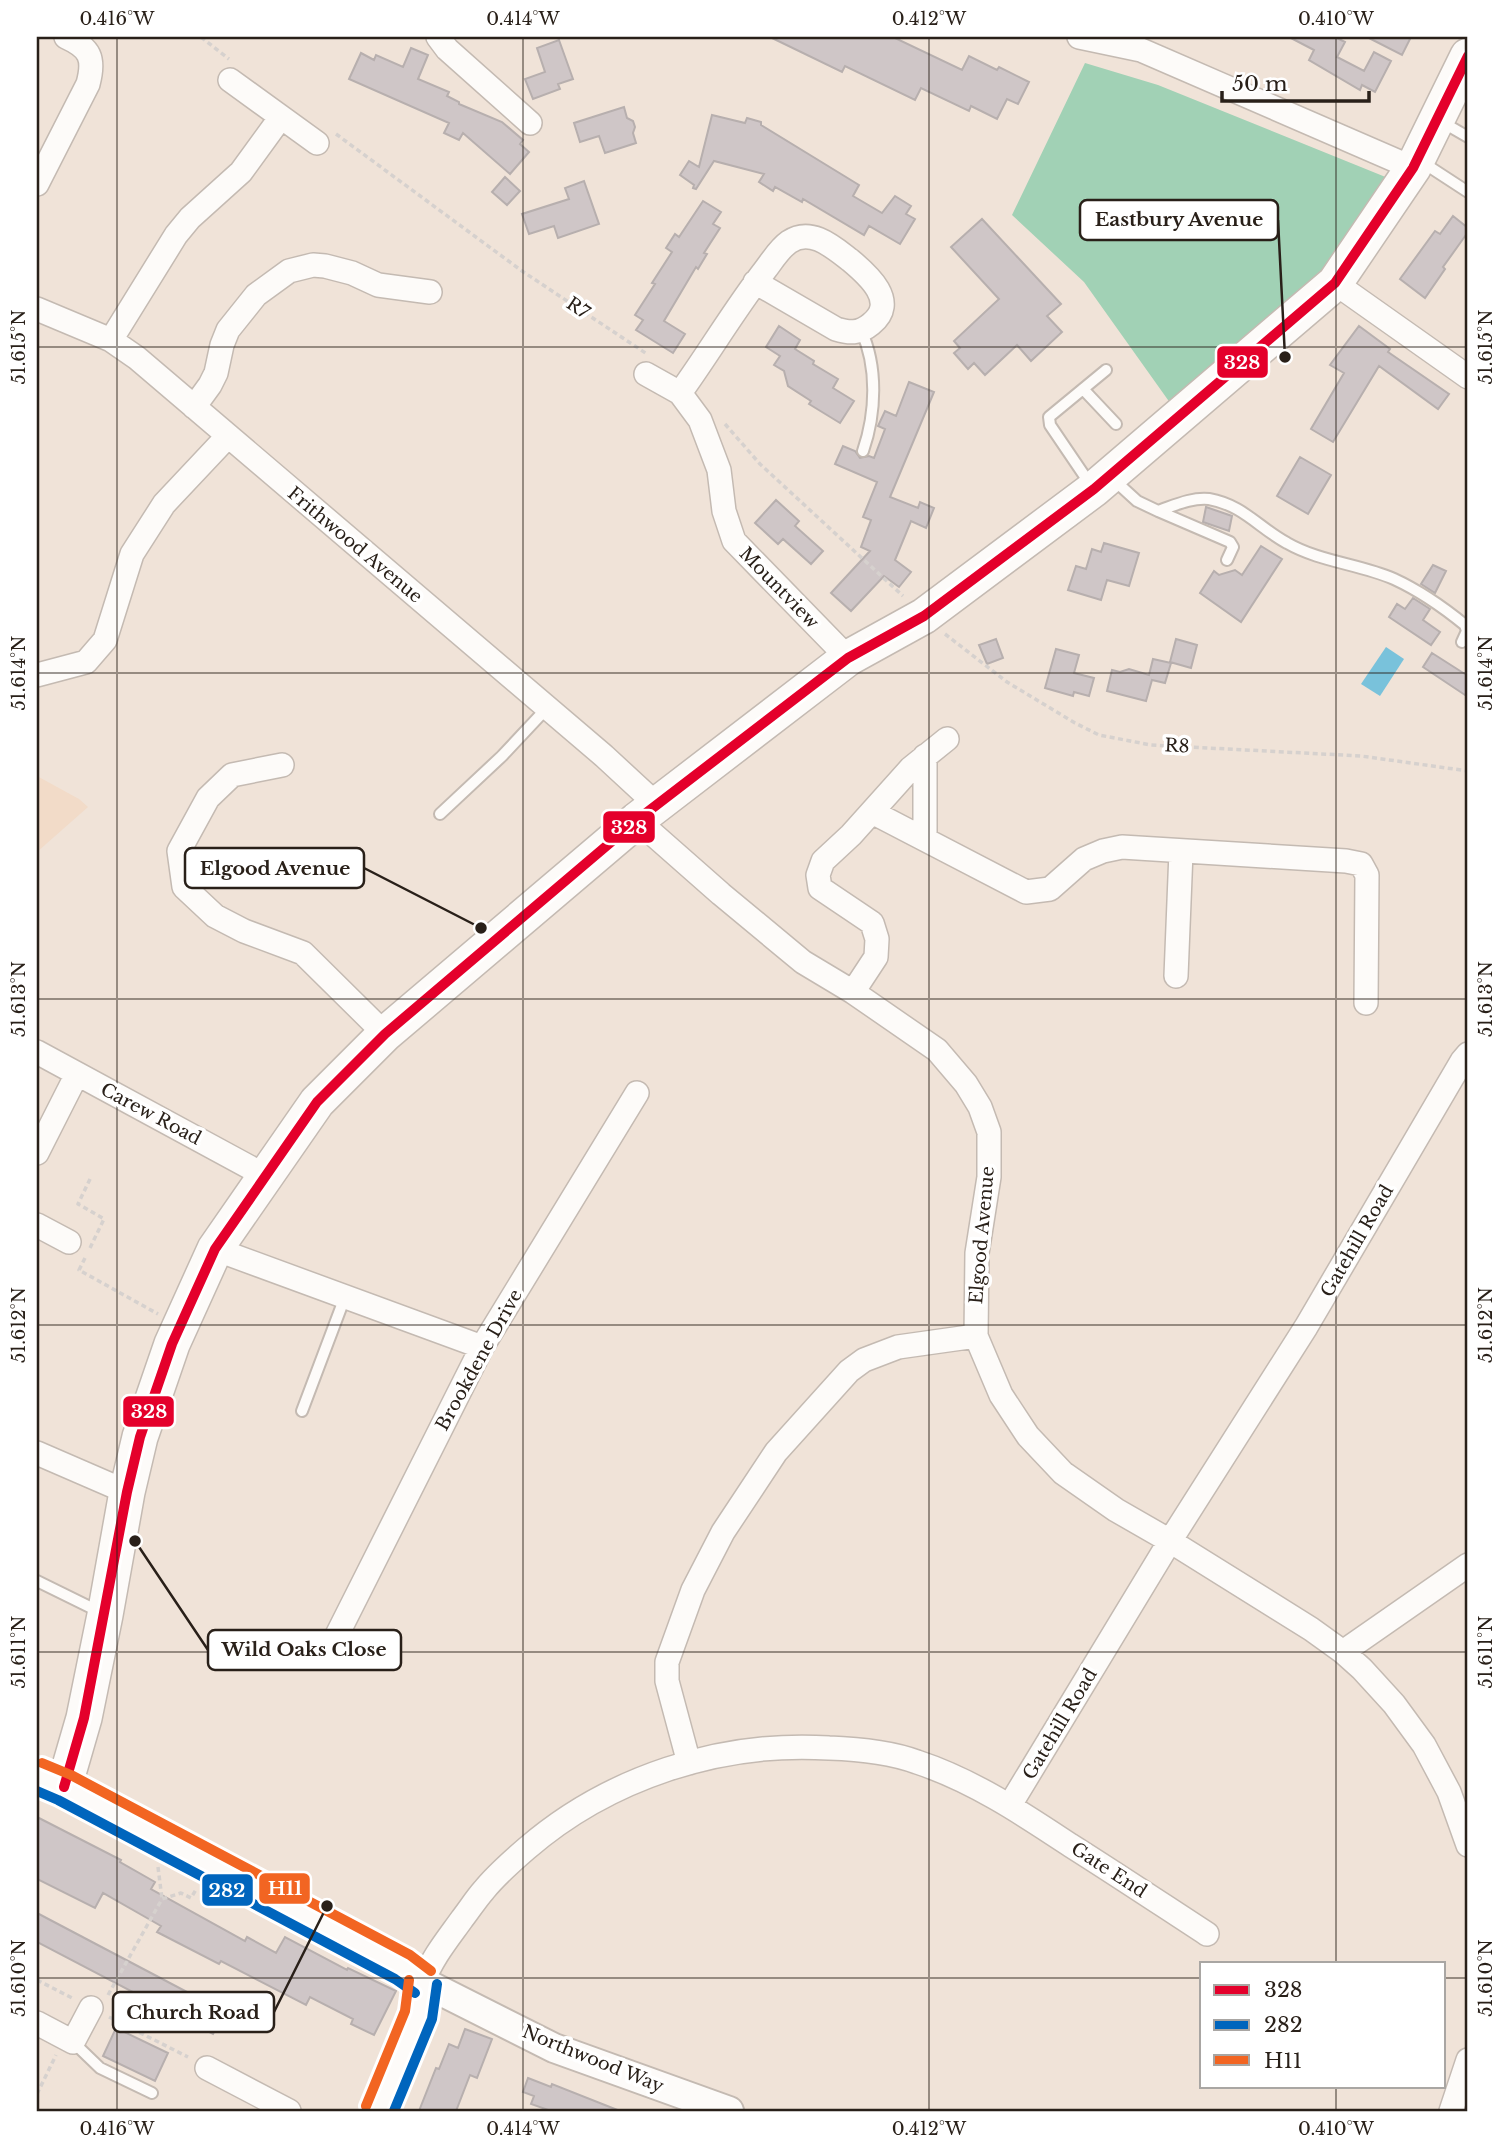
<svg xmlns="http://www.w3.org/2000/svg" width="1505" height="2148" viewBox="0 0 1505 2148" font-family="'Libre Baskerville',serif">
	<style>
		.built { fill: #f2dbc8 }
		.forest { fill: #a1d1b5 }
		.water { fill: #79c2db }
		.building { fill: #cfc6c7; stroke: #b7afae; stroke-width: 2 }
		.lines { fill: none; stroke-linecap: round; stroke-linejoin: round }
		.service-casing { stroke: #c4bab2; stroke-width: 14 }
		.minor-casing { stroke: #c4bab2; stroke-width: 26 }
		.tertiary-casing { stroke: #c4bab2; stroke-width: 32 }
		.secondary-casing { stroke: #c4bab2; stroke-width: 35 }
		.primary-casing { stroke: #c4bab2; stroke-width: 38 }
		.path { stroke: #d6d1ce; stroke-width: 3.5; stroke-dasharray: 5 3.5; stroke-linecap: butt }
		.service { stroke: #fdfbf9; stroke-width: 10 }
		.minor { stroke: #fdfbf9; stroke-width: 23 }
		.tertiary { stroke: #fdfbf9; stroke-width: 28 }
		.secondary { stroke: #fdfbf9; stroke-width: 32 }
		.primary { stroke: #fdfbf9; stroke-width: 35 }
		.bus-1-casing { stroke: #fff; stroke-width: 16 }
		.bus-2-casing { stroke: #fff; stroke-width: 16 }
		.bus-3-casing { stroke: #fff; stroke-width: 16 }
		.bus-1 { stroke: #e4002b; stroke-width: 10 }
		.bus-2 { stroke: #0065bd; stroke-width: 10 }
		.bus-3 { stroke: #f26522; stroke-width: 10 }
		.ticks { fill: none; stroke: #292019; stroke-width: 2; stroke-opacity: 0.45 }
		.labels { text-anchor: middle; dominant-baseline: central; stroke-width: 7; stroke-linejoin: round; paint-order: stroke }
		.street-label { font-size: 18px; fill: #292019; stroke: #fff }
		.leader { fill: none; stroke: #292019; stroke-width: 2.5 }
		.callout-dot { fill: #292019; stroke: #fff; stroke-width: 2.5 }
		.callout { fill: #fff; stroke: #292019; stroke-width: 2.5 }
		.callout-label { font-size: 19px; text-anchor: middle; font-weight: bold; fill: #292019 }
		.line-badge { stroke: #fff; stroke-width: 2.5 }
		.badge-label { font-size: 19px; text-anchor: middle; font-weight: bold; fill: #fff }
		.neatline { fill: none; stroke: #292019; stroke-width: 2.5 }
		.ticks-label { font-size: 18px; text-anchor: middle; fill: #292019 }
	</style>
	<rect width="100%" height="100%" fill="#f0e3d8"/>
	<path class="built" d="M37 776 79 799 88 807 37 852Z"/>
	<path class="forest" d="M1085 63 1158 85 1388 178 1323 271 1173 407 1084 282 1012 215Z"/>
	<path class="water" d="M1386 647 1404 659 1380 696 1361 684Z"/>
	<path class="building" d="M770 37H893L962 70 969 56 997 70 999 67 1029 82 1018 104 1007 99 997 119 971 106 969 111 921 88 915 100 845 66 842 72Z
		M1289 37H1335L1345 42 1337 57 1364 71 1374 52 1391 61 1375 92 1362 85 1360 90 1309 60 1314 50Z
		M1367 37H1411L1402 55Z
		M559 40 573 79 558 84 560 89 533 99 525 79 545 72 537 48Z
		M411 48 428 55 418 79 449 92 447 96 459 102V104L502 122 523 140 520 144 529 152 510 174 463 133 459 140 444 133 449 123 349 79 361 53 374 60 376 55 403 67Z
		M624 107 627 118 633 121 635 127 633 133 636 143 605 153 599 136 580 142 574 123Z
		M712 115 745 123 747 118 761 122V125L859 185 853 196 882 213 895 196 911 206 906 214 915 219 900 244 869 226 864 235 803 199 802 202 775 187 773 191 759 182 764 174 714 161 696 189 693 188 694 185 680 175 689 161 699 167Z
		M505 177 520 191 507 205 492 192Z
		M584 181 599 224 558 238 554 226 529 234 522 214 569 199 565 188Z
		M703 201 721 212 713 224 720 228 704 253 707 254 698 269 696 267 664 321 685 334 673 353 636 330 643 320 635 315 655 284 652 283 672 252 666 248 675 234 679 237Z
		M1453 216 1468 228V232L1443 267 1445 269 1425 298 1400 279 1435 231 1440 234Z
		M982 219 1061 304 1047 316 1062 332 1031 361 1017 345 985 375 974 363 968 369 954 353 960 348 954 341 999 299 951 247Z
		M779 326 800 340 795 349 814 361 813 364 838 379 833 388 854 401 840 423 809 404 811 401 788 386 784 371 774 365 780 356 766 347Z
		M1359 326 1390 349 1388 352 1449 394 1438 409 1379 366 1333 442 1311 429 1344 373 1330 365Z
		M909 382 934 392 890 497 918 508 920 502 934 508 926 528 911 521 895 560 911 572 899 587 884 576 851 611 831 593 870 551 861 547 871 520 863 517 877 482 835 464 843 446 855 451 860 458 869 456 874 458 885 429 878 426 885 411 896 416Z
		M1300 457 1331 475 1308 514 1277 496Z
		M776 500 799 521 795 526 823 551 811 564 783 539 778 544 755 523Z
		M1206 507 1232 516 1229 531 1203 522Z
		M1104 543 1139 553 1129 586 1107 580 1101 600 1068 590 1076 566 1086 569 1092 549 1101 552Z
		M1261 546 1282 559 1241 622 1200 593 1214 571 1219 575 1235 570 1242 575Z
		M1433 565 1446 571 1435 593 1421 584Z
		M1413 598 1430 609 1423 620 1440 632 1431 645 1389 617 1397 604 1405 609Z
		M996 639 1003 658 987 664 979 645Z
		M1176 639 1197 645 1191 668 1170 662Z
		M1056 649 1079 655 1074 673 1094 678 1089 696 1074 692 1073 696 1045 688Z
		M1432 653 1468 676V697L1423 667Z
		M1153 659 1171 663 1165 683 1152 680 1146 701 1107 691 1112 670 1120 672 1129 669 1149 675Z
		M37 1817 121 1860 120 1862 155 1882 151 1889 245 1941 247 1937 276 1953 285 1937 347 1970 348 1968 396 1991 374 2035 351 2024 353 2019 310 1997 306 2005 221 1961 219 1964 157 1932 161 1926 103 1893 95 1908 37 1879Z
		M37 1913 225 2012 213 2034 37 1942Z
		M116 2028 168 2053 155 2081 103 2056Z
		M465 2029 492 2039 477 2078 470 2075 456 2111H419L436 2068 439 2069 449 2044 458 2048Z
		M528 2078 551 2087 552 2084 620 2111H551L531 2104 534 2096 523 2092Z"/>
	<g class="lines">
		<defs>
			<path id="service" d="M1442 122 1468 137
				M1422 162 1468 192
				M861 330C878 367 876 413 863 451
				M1083 389 1116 424
				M1114 480 1137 501 1158 511C1173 506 1192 497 1209 499 1243 505 1259 528 1287 543 1320 562 1360 564 1394 579 1420 591 1443 607 1465 625L1467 631 1462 642
				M1090 484 1050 425 1049 417 1106 370
				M1158 511 1230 542 1233 547 1227 560
				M440 814 502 756 547 708
				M302 1411 345 1297
				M37 1581 100 1612
				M73 2042 100 2068 152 2093"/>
			<path id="minor" d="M438 37 447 49 530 123
				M1079 37 1141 50 1413 168
				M230 80 317 143
				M37 184 88 84C95 58 90 48 66 37
				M1335 283 1468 377
				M37 309 111 340 137 358 604 756 657 805
				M111 340 176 235 190 218 241 172 281 117
				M646 374 680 393 700 420 719 470 724 511 734 541 848 658
				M680 393C709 353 734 310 765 270 772 261 779 249 789 242 811 227 833 247 850 260 868 275 899 302 871 324 859 334 849 333 836 329L755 282
				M194 407 210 385 216 373 222 345 228 330 256 295 289 271 313 265 325 266 352 273 378 285 430 292
				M37 675 86 662 105 640 132 554 164 504 227 437
				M282 765 232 775 208 798 179 851 184 887 215 916 244 931 303 953 385 1034
				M872 812 1026 892 1050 889 1084 859 1103 851 1122 847 1346 861 1361 864 1367 875 1366 1003
				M637 820 721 894 803 962 853 992 937 1050 966 1084 980 1107 989 1132V1177L977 1253 976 1336 1001 1395 1028 1436 1063 1473 1116 1510 1170 1541 1311 1629 1343 1652 1362 1669 1394 1704 1424 1745 1449 1792 1468 1845
				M925 839V756
				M1176 976 1181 852
				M853 992 876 957 877 939 872 923 820 888 818 875 823 861 851 835 911 768 947 739
				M37 1052 264 1175
				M37 1153 77 1074
				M37 1225 69 1242
				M215 1249 482 1347
				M37 1453 127 1492
				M337 1635 482 1347 637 1093
				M1343 1652 1468 1565
				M689 1763 667 1681V1662L693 1590 723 1532 776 1452 849 1371 864 1360 898 1347 976 1336
				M1010 1805 1170 1541 1306 1327 1462 1061 1468 1054
				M423 1982C432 1958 447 1940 462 1919 469 1910 476 1899 484 1890 496 1875 511 1862 526 1849 608 1778 720 1741 829 1748 858 1749 890 1752 917 1762 972 1780 1022 1813 1070 1845 1116 1874 1161 1904 1207 1934
				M37 2023 73 2042 91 2008
				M207 2068 289 2111
				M1451 2111 1468 2060"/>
			<path id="tertiary" d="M423 1982 554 2048 729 2111"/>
			<path id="secondary" d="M37 1776 64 1787"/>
			<path id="primary" d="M379 2111 419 2015 423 1982 403 1967 64 1787 84 1718 105 1615 127 1492 140 1437 172 1344 215 1249 317 1102 385 1034 637 820 848 658 924 616 1094 489 1335 283 1413 168 1468 56"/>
		</defs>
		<use href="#service" class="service-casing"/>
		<use href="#minor" class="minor-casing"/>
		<use href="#tertiary" class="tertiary-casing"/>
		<use href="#secondary" class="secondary-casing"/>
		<use href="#primary" class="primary-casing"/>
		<path class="path" d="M201 37 229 59
			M336 134 522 271 647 354
			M725 424 760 464 903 596
			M945 634 1007 682 1075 723 1099 735 1151 745 1361 756 1468 771
			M90 1248 104 1219 78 1204 91 1177
			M85 1258 79 1270 158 1314
			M158 1867 162 1899
			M37 1980 74 1999
			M108 1995 162 1899 181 1893 191 1898 197 1888
			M109 2017 188 2057
			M37 2094 56 2055"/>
		<use href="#service" class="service"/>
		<use href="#minor" class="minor"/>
		<use href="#tertiary" class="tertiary"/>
		<use href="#secondary" class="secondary"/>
		<use href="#primary" class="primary"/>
		<defs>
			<path id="bus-1" d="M64 1787 84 1718 127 1492 140 1437 172 1344 215 1249 317 1102 385 1034 637 820 848 658 924 616 1094 489 1335 283 1413 168 1468 56"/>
			<path id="bus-2" d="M37 1791 58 1800 395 1979 415 1993
				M394 2111 432 2019 437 1984"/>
			<path id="bus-3" d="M42 1763 71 1775 410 1955 431 1971
				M366 2106 405 2011 409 1980"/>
		</defs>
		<use href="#bus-1" class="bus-1-casing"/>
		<use href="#bus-2" class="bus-2-casing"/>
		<use href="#bus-3" class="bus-3-casing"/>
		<use href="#bus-1" class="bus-1"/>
		<use href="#bus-2" class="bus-2"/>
		<use href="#bus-3" class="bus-3"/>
	</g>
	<path class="ticks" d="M117 37V2111M523 37V2111M929 37V2111M1336 37V1964M37 347H1468M37 673H1468M37 999H1468M37 1325H1468M37 1652H1468M37 1978H1202M1444 1978H1468M1336 2087V2111"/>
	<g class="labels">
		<g class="street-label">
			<text transform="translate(578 308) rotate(34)">R7</text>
			<text transform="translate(355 545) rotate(40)">Frithwood Avenue</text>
			<text transform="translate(779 588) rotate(46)">Mountview</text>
			<text transform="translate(1177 746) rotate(3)">R8</text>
			<text transform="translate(151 1114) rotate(28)">Carew Road</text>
			<text transform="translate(982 1235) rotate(-85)">Elgood Avenue</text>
			<text transform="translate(1357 1241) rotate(-60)">Gatehill Road</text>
			<text transform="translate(479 1360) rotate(-61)">Brookdene Drive</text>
			<text transform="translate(1060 1724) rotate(-59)">Gatehill Road</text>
			<text transform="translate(1109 1870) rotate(33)">Gate End</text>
			<text transform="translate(593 2059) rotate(22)">Northwood Way</text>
		</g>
	</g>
	<path class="leader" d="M1285 357L1278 220M481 928L364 868M135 1541L208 1650M327 1906L274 2012"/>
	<g class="callout-dot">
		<circle cx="1285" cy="357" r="7"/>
		<circle cx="481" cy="928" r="7"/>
		<circle cx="135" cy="1541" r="7"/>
		<circle cx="327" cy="1906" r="7"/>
	</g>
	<g class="callout">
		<rect x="1080" y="200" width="198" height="40" rx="7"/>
		<rect x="185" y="848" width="179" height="40" rx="7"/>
		<rect x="208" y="1630" width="193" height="40" rx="7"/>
		<rect x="113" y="1992" width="161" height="40" rx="7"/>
	</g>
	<g class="callout-label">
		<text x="1179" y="226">Eastbury Avenue</text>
		<text x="275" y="875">Elgood Avenue</text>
		<text x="304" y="1656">Wild Oaks Close</text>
		<text x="193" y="2019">Church Road</text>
	</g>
	<g class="line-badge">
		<rect x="1216" y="345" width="53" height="34" rx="7" fill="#e4002b"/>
		<rect x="602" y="810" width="54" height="34" rx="7" fill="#e4002b"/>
		<rect x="122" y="1395" width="53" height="33" rx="7" fill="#e4002b"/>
		<rect x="258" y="1872" width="53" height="33" rx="7" fill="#f26522"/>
		<rect x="201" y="1873" width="53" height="34" rx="7" fill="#0065bd"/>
	</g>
	<g class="badge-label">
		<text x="1242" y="369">328</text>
		<text x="629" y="834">328</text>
		<text x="149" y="1418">328</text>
		<text x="285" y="1895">H11</text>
		<text x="227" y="1897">282</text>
	</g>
	<rect width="1505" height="2148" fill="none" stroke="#ffffff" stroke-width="77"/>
	<rect x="1200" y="1962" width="245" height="126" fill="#ffffff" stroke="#a9a6a3" stroke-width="2"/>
	<rect x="1214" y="1985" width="35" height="10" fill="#e4002b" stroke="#a9a6a3" stroke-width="2"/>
	<text x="1264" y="1997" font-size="21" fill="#292019">328</text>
	<rect x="1214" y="2020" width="35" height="10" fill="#0065bd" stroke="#a9a6a3" stroke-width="2"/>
	<text x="1264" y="2032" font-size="21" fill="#292019">282</text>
	<rect x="1214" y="2055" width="35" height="10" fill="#f26522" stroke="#a9a6a3" stroke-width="2"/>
	<text x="1264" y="2068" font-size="21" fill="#292019">H11</text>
	<path d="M1222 91v10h147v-10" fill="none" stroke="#292019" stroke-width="3.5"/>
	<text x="1232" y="91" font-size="21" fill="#292019" stroke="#ffffff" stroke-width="5" paint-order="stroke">50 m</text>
	<rect x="38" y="38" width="1428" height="2072" class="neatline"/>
	<g class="ticks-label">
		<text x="117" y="25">0.416°W</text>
		<text x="523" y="25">0.414°W</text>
		<text x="929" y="25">0.412°W</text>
		<text x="1336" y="25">0.410°W</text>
		<text transform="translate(19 347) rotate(-90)" y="6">51.615°N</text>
		<text transform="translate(1486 347) rotate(-90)" y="6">51.615°N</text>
		<text transform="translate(19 673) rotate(-90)" y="6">51.614°N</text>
		<text transform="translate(1486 673) rotate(-90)" y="6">51.614°N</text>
		<text transform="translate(19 999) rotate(-90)" y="6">51.613°N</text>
		<text transform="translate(1486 999) rotate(-90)" y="6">51.613°N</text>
		<text transform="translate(19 1325) rotate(-90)" y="6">51.612°N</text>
		<text transform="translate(1486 1325) rotate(-90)" y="6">51.612°N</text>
		<text transform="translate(19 1652) rotate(-90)" y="6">51.611°N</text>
		<text transform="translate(1486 1652) rotate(-90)" y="6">51.611°N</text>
		<text transform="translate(19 1978) rotate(-90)" y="6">51.610°N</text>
		<text transform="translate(1486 1978) rotate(-90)" y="6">51.610°N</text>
		<text x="117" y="2135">0.416°W</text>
		<text x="523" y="2135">0.414°W</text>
		<text x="929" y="2135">0.412°W</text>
		<text x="1336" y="2135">0.410°W</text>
	</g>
</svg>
